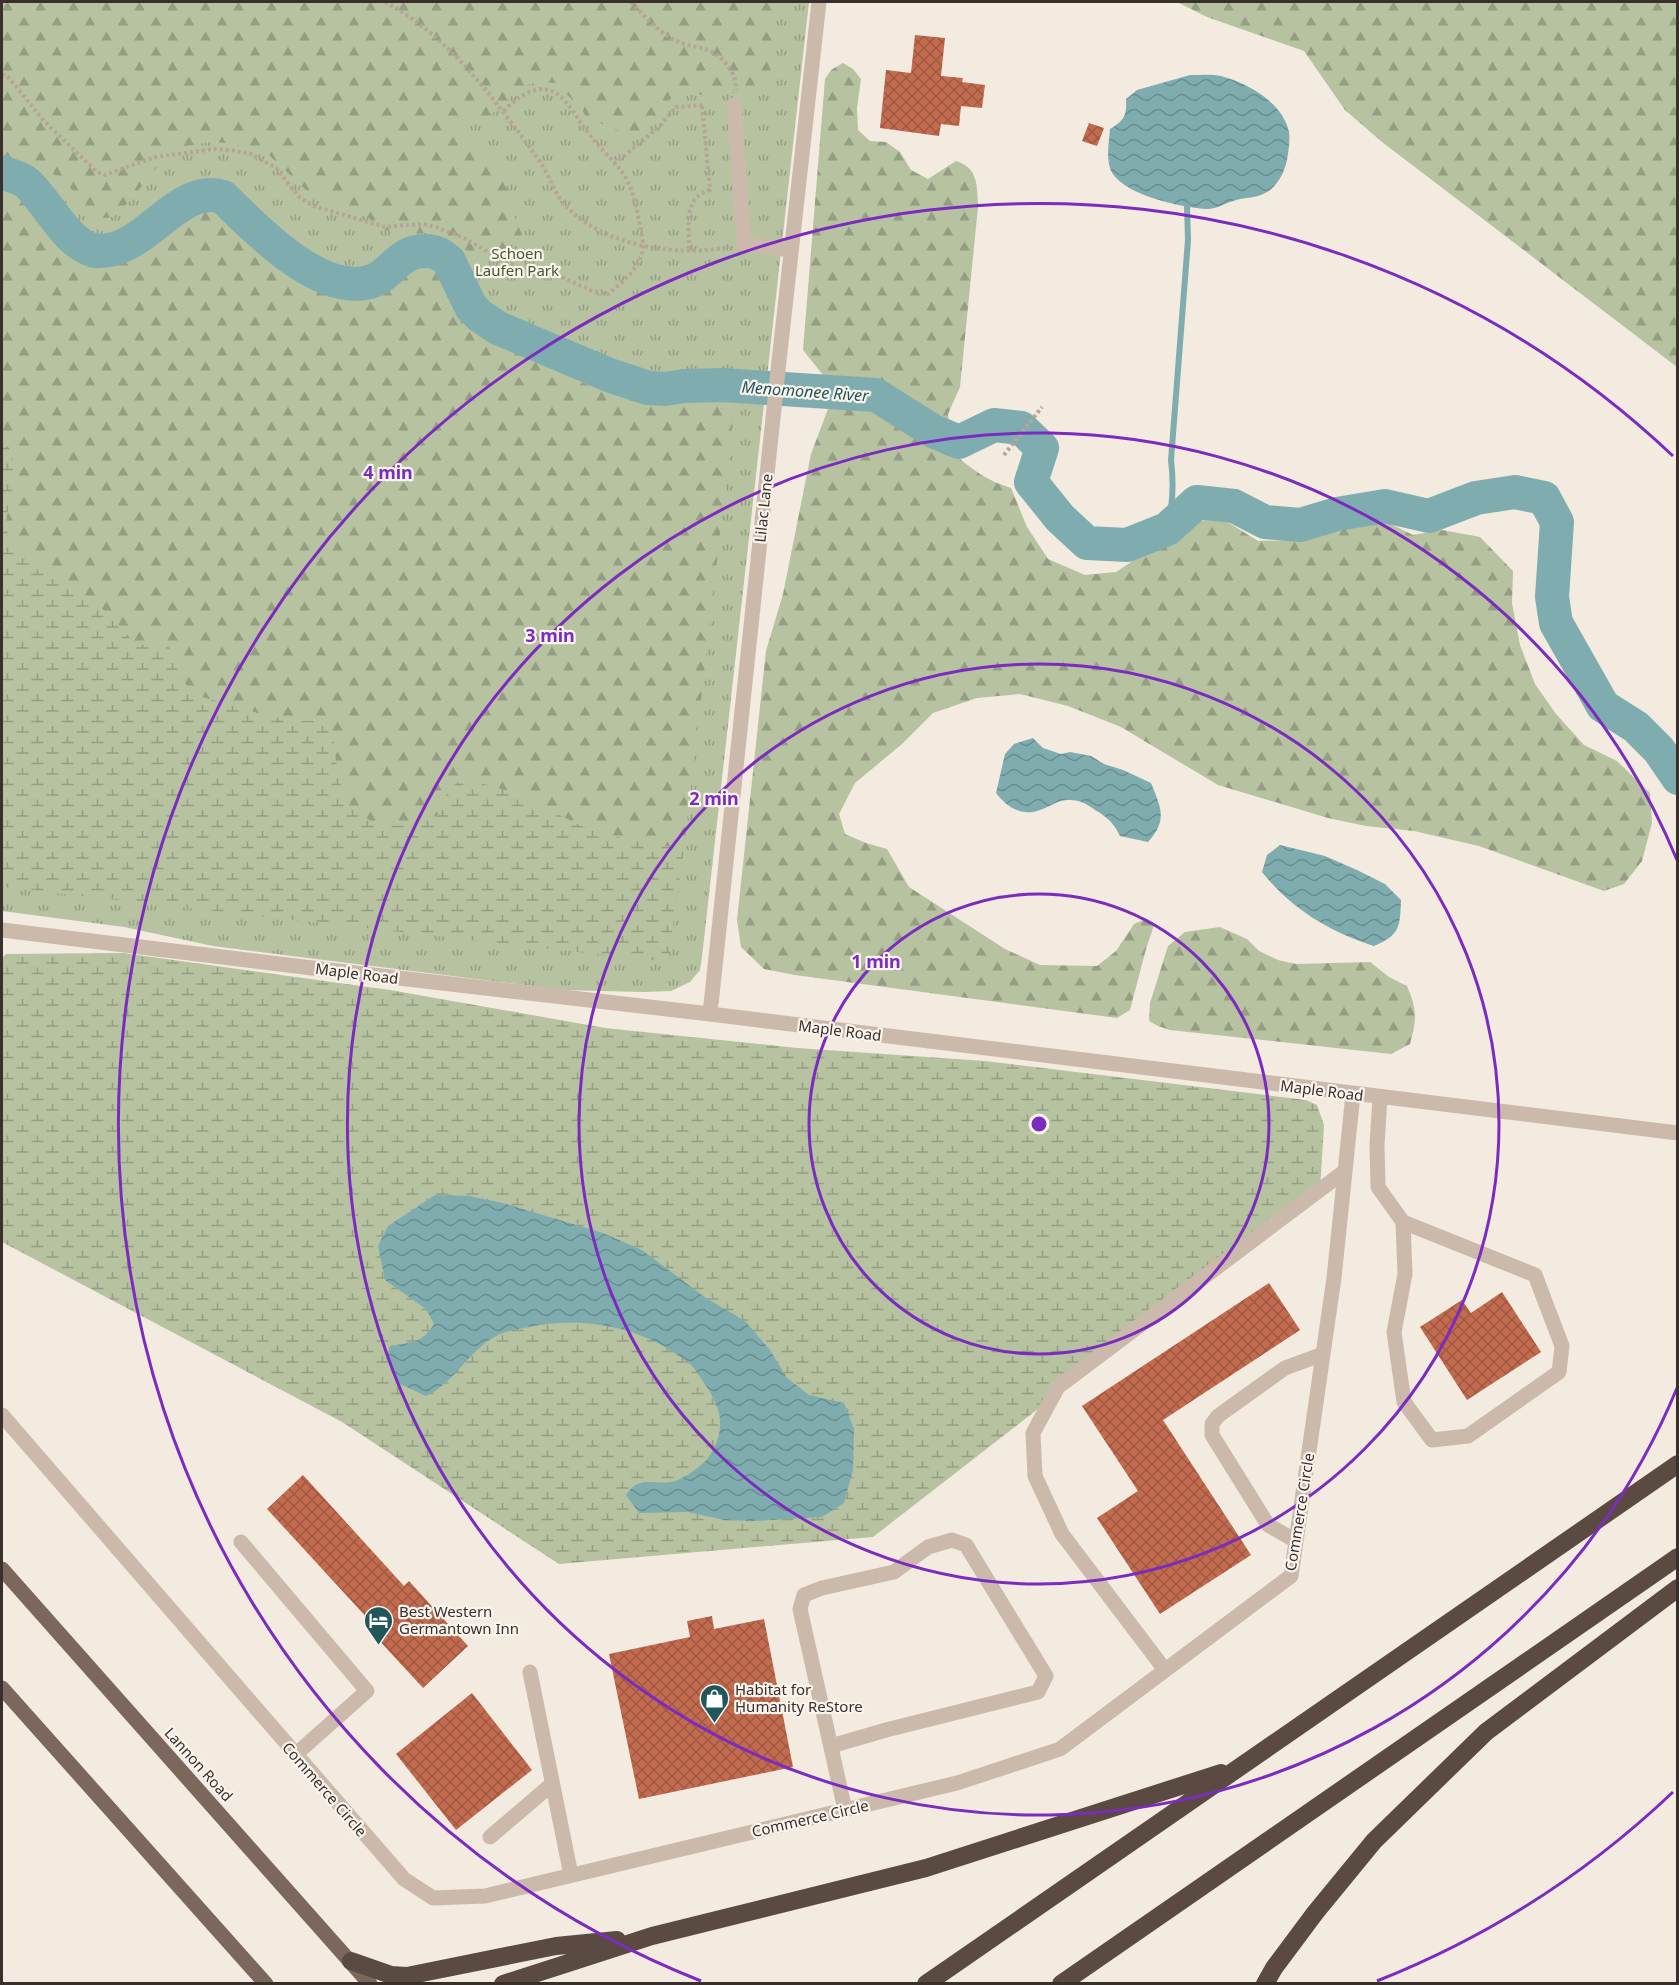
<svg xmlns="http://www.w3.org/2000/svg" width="1679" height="1985" viewBox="0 0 1679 1985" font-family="'Noto Sans',sans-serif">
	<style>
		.grass { fill: url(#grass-tufts) }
		.forest { fill: url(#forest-firs) }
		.wetland { fill: url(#wetland-marsh) }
		.water { fill: url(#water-waves) }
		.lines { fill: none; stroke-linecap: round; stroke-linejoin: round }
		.stream { stroke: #7fadaf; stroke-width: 6 }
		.river { stroke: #7fadaf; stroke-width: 34 }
		.building { fill: url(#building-cross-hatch) }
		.path { stroke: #b7a496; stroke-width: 4; stroke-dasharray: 3 3; stroke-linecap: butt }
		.minor { stroke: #cbbaac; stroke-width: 15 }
		.major { stroke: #7b675c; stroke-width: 15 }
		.highway { stroke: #5a4a42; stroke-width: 18 }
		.ring { fill: none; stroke: #7b2cbf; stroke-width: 3 }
		.labels { text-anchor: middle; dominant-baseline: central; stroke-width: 4.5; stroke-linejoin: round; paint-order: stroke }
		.park-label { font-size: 15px; fill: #48572f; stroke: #faf4ed }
		.street-label { font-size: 15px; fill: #392f2b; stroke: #faf4ed }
		.poi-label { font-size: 15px; fill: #392f2b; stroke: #faf4ed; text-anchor: start }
		.water-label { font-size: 16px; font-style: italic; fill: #21565a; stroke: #faf4ed }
		.centre { fill: #7b2cbf; stroke: #faf4ed; stroke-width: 3 }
		.ring-label { font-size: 18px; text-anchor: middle; font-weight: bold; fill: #7b2cbf; stroke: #faf4ed; stroke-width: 4.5; stroke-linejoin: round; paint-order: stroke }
	</style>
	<defs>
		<pattern id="grass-tufts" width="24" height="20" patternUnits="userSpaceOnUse" patternTransform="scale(1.5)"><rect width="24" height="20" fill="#b6c2a0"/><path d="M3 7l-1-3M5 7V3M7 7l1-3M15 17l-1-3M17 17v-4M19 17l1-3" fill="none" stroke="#959e83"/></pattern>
		<pattern id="forest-firs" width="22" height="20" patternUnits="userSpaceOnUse" patternTransform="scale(1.5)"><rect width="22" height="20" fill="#b6c2a0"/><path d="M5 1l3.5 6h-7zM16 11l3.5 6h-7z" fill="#959e83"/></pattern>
		<pattern id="wetland-marsh" width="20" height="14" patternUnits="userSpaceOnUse" patternTransform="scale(1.5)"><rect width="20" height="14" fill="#b6c2a0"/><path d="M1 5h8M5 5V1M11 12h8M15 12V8" fill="none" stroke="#959e83"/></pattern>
		<pattern id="water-waves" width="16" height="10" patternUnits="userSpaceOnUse" patternTransform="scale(1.5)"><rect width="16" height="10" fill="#7fadaf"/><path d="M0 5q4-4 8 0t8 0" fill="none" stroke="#698d8f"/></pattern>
		<pattern id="building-cross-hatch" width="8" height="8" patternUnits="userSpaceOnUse" patternTransform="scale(1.5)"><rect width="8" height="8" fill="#c36b4e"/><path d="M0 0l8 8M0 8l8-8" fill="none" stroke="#9f5841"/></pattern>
	</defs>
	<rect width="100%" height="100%" fill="#f3eae0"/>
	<path class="grass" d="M2 2H809L702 957 700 970 690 982 671 991 643 992 564 990 213 946 124 927 2 911Z"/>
	<path class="forest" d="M2 2H778L768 91 673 96 646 127 636 134 620 131 586 118 583 111 556 83C512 78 517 101 486 117L464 111 460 119 463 132 481 146 491 157 508 191 511 208 522 235C511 249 488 257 470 255L463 247 441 233H391L366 216 348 210 306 190 270 156 252 148 230 143 209 142 177 148 152 172 135 195 120 211 113 217 105 218 93 216 65 181 39 165 26 160 2 159Z
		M1177 2H1677V367L1382 142 1345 110 1304 51 1207 17Z
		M843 63 853 69 861 79 857 108 858 130 870 141 886 142 900 152 911 170 928 179 956 161C979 168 977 187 978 207L960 387 948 414 952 452C970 468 987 481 1011 488L1027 527 1048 559 1085 575 1116 572 1185 526 1218 516 1258 541 1294 540 1316 530 1378 518 1413 535 1442 530 1480 537 1513 571 1512 603 1520 645 1535 684 1556 714 1584 745 1617 761 1650 793 1652 823 1642 861 1624 884 1604 891 1479 846 1414 831 1366 826 1328 818 1218 785 1121 727 1068 706 1020 694 977 698 933 713 902 744 855 783 839 814 845 834 866 843 887 849 909 887 1005 949 1040 965 1097 966 1116 951 1134 924 1143 920 1154 925 1146 949 1130 1010 1117 1018 795 975 764 969 741 947 737 920 766 651 783 594 811 454 828 409 827 380 803 350 825 79 831 70Z
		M2 184C18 190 36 207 47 222 60 238 67 255 88 262 93 264 97 266 101 265 116 264 131 255 144 248 160 238 192 206 208 205 212 204 217 206 222 206 227 213 234 220 239 228 241 232 242 236 245 240 261 259 327 296 353 297 363 298 379 296 388 290 402 282 415 249 435 262 444 268 446 294 449 305 451 312 456 318 461 324L537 357 573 376 581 382 593 387H610L637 396 656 400 683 402 736 394 684 849 611 836 448 790 440 814 416 826 376 825 349 807 338 777 333 736 320 721H293L261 714 195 695 180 677 168 644 136 645 111 616 76 588 59 583 32 566 16 549 5 528 14 474 9 448 2 445Z
		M1220 927 1247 939 1259 951 1278 960 1296 964 1370 962 1389 977 1407 986C1417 1009 1417 1020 1410 1044L1391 1054 1170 1030 1158 1026 1149 1021 1150 1003 1168 946 1185 932Z"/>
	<path class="wetland" d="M2 445 9 447 14 474 5 528 16 549 32 566 59 583 75 588 111 616 136 645 168 644 180 677 195 695 261 714 292 721H320L333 736 338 777 349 807 377 825 416 826 440 814 448 790 463 778 512 792 590 830 611 836 684 849 668 962 2 887Z
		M123 953 390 990 605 1028 797 1048 985 1061 1306 1100 1317 1105 1324 1125 1320 1190 873 1537 559 1564 342 1422 2 1242V958L6 954Z"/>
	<path class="water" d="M1190 75C1200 75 1212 74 1221 76 1248 83 1283 103 1289 132 1290 139 1289 147 1288 154 1286 168 1281 181 1270 190 1260 198 1248 197 1236 200 1225 203 1216 210 1205 209 1181 207 1128 196 1113 174 1105 163 1109 142 1110 129 1124 121 1127 116 1126 99L1137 90Z
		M1033 738 1043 748 1061 754 1070 752 1091 756 1104 764 1123 770 1151 783C1161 808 1168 820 1148 842L1120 836C1114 823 1107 817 1095 810 1087 804 1080 800 1070 800 1058 799 1050 807 1040 810 1021 817 1007 807 996 793L1005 754 1014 744Z
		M1280 845 1325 856 1357 870 1385 884 1401 900C1400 927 1400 935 1374 946 1330 932 1291 909 1262 872L1267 855Z
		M435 1195 469 1196 503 1203 603 1233 642 1250 706 1298 745 1321 770 1350 787 1378 809 1395 844 1403 854 1429 853 1470 844 1503 822 1517 752 1521 724 1520 688 1512 639 1513 626 1495C639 1475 652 1485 671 1482 681 1481 702 1466 708 1458 727 1431 722 1408 704 1383 700 1377 696 1370 691 1365 687 1361 681 1358 676 1354 633 1324 575 1316 524 1328 516 1330 505 1331 498 1335 468 1350 456 1382 426 1396L400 1384 386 1358 390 1346C411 1342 422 1344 434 1324L426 1309 385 1280 378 1246 388 1226Z"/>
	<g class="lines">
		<path class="stream" d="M1167 529C1173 506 1174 484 1171 460L1188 240 1187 206"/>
		<path class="river" d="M2 172C9 175 21 178 27 183 49 203 65 243 95 251 99 252 105 250 109 250 149 244 182 183 223 197 255 228 315 292 365 283 393 278 396 249 429 251 437 252 443 255 449 261L471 307 480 316 498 328 609 375 648 388 665 389 684 386 722 385 876 395 933 431 959 442 994 425 1021 428 1042 448 1031 482 1060 518 1087 543 1127 545 1167 529 1197 502 1234 506 1265 522 1300 525 1337 514 1385 506 1429 516 1476 498 1515 492 1544 498 1557 522 1552 597 1556 623 1603 706 1636 727 1659 750 1678 778"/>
	</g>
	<path class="building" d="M915 35 945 38 941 76 963 78 962 82 985 85 982 108 961 106 959 126 941 124 939 136 880 128 886 70 911 73Z
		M1089 123 1104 128 1097 146 1082 141Z
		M1269 1283 1300 1330 1163 1420 1251 1555 1160 1614 1097 1518 1138 1491 1082 1406Z
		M1502 1292 1541 1352 1467 1400 1420 1327 1462 1300 1471 1313Z
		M303 1475 404 1586 409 1581 468 1646 423 1688 376 1637 381 1633 267 1509Z
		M712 1616 714 1629 764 1619 793 1767 639 1799 609 1654 690 1637 687 1621Z
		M472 1693 532 1770 456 1830 396 1754Z"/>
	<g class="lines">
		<path class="path" d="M385 2C451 37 495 101 539 160 550 176 555 197 570 210 609 247 677 257 729 247
			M631 2C643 14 654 28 669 37 693 52 713 42 729 68 734 74 736 81 736 90
			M2 74 9 78 45 122 97 172 105 175 155 157 215 149 230 150 251 154 276 168 300 198 314 206 385 227 423 224 436 227 464 238 500 259 538 276 562 277 592 291 608 294C623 282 645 264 643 242 642 233 639 224 638 215 635 199 631 185 622 172 611 158 597 145 586 130 576 118 565 94 549 90 533 85 512 101 502 113
			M614 164 660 126 676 107 705 105
			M689 249C689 227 683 197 710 190L702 105
			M1004 455 1042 407"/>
		<path class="minor" d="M734 105 744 244 791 250
			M2 930 304 967 710 1014 1678 1133
			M710 1014 779 361 819 2
			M1380 1097 1377 1145 1378 1187 1403 1222 1535 1275 1562 1346 1559 1372 1468 1436 1432 1440 1404 1402 1394 1332 1405 1274 1403 1222
			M2 1415 404 1879 433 1898 485 1896 957 1783 1060 1749 1291 1576 1334 1278 1353 1094
			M1296 1541 1268 1525 1212 1435V1424L1218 1416 1285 1368 1323 1354
			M241 1542 367 1691 295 1755
			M1165 1670 1062 1534 1035 1476 1033 1433 1058 1387 1345 1171
			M530 1672 571 1875
			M831 1746 886 1730 1038 1692 1046 1676 966 1545 952 1540 928 1547 894 1572 822 1588 804 1595 800 1609 845 1810
			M490 1837 552 1784"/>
		<path class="major" d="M2 1569 370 1984
			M2 1688 266 1984"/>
		<path class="highway" d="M351 1961 391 1975 407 1976 556 1946 617 1940
			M503 1984 652 1936 926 1868 1221 1773
			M926 1984 1678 1464
			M1061 1984 1678 1557
			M1265 1984 1274 1968 1315 1913 1374 1841 1486 1732 1678 1588"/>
	</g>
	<g class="ring">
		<circle cx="1039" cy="1124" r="230"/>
		<circle cx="1039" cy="1124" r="460"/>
		<path d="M1677 1388A691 691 0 1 1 1677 860"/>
		<path d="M1673 1792A921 921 0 0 1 1377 1981M701 1981A921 921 0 1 1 1673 456"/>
	</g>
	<defs>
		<symbol id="hotel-pin" viewBox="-11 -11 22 30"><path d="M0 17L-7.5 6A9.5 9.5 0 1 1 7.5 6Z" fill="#21565a" stroke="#faf4ed"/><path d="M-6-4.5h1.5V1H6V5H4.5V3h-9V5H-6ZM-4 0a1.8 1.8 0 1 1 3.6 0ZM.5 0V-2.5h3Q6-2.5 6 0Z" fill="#fff"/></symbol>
		<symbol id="shop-pin" viewBox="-11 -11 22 30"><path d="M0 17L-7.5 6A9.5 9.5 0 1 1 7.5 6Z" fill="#21565a" stroke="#faf4ed"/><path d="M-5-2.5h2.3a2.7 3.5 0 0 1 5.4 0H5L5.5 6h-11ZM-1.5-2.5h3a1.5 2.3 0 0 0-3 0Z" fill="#fff"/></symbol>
	</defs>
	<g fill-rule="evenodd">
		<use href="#hotel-pin" x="362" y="1604" width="33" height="45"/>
		<use href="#shop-pin" x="698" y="1682" width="33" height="45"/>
	</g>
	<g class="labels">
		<g class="park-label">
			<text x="517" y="253">Schoen<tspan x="517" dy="17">Laufen Park</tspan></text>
		</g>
		<g class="street-label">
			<text transform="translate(763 508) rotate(-84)">Lilac Lane</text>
			<text transform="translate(357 973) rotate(7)">Maple Road</text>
			<text transform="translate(840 1030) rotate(7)">Maple Road</text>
			<text transform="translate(1322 1090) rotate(7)">Maple Road</text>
			<text transform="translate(1299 1512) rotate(-81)">Commerce Circle</text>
			<text transform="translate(199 1764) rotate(48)">Lannon Road</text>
			<text transform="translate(325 1789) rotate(49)">Commerce Circle</text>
			<text transform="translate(810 1818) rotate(-13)">Commerce Circle</text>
		</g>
		<g class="poi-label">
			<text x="399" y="1611">Best Western<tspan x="399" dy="17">Germantown Inn</tspan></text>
			<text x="735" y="1689">Habitat for<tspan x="735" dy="17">Humanity ReStore</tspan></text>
		</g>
		<g class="water-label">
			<text transform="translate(805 391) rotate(4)">Menomonee River</text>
		</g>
	</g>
	<circle cx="1039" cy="1124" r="9" class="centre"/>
	<g class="ring-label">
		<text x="388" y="479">4 min</text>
		<text x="550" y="642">3 min</text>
		<text x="714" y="805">2 min</text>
		<text x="876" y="968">1 min</text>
	</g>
	<rect width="1679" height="1985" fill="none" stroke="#392f2b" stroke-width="6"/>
</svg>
